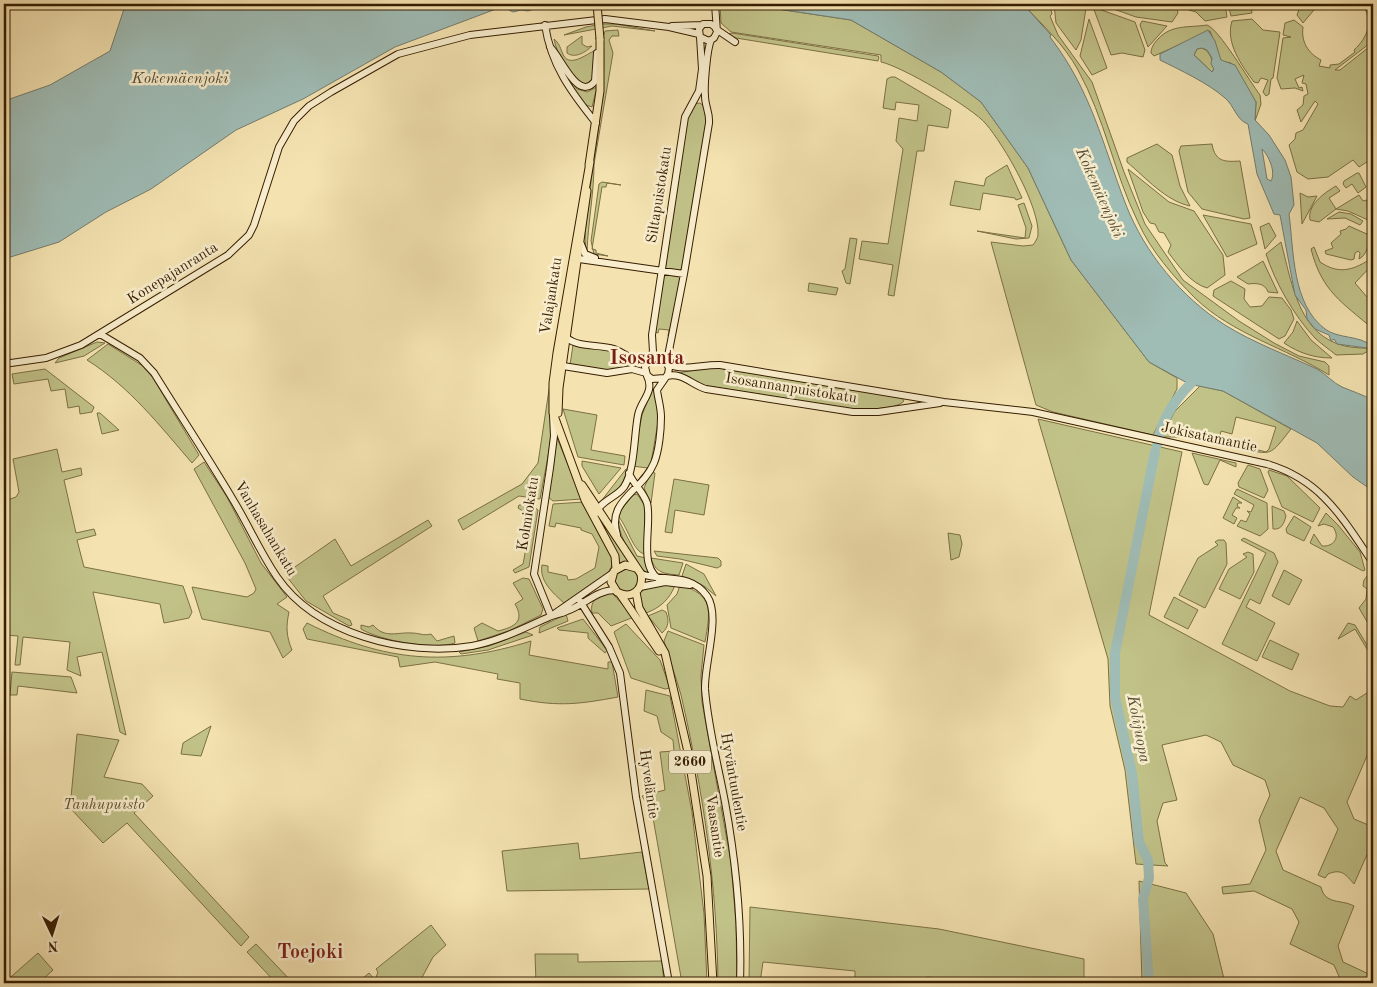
<svg xmlns="http://www.w3.org/2000/svg" width="1377" height="987" viewBox="0 0 1377 987" font-family="'Old Standard TT',serif">
	<style>
		.green { fill: #c1c288; stroke: #7c7044 }
		.water { fill: #9fbcb5; stroke: #757c6d; fill-rule: evenodd }
		.lines { fill: none; stroke-linecap: round; stroke-linejoin: round }
		.river { stroke: #9fbcb5; stroke-width: 10 }
		.secondary-casing { stroke: #361d00; stroke-width: 8 }
		.primary-casing { stroke: #361d00; stroke-width: 9 }
		.secondary { stroke: #f8edcc; stroke-width: 6 }
		.primary { stroke: #f4e3b1; stroke-width: 7 }
		.primary-bridge-casing { stroke: #361d00; stroke-width: 9; stroke-linecap: butt }
		.primary-bridge { stroke: #f4e3b1; stroke-width: 7 }
		.labels { text-anchor: middle; dominant-baseline: central; stroke-width: 5; stroke-linejoin: round; paint-order: stroke }
		.shield { fill: #f8edcc; stroke: #705b3d; stroke-width: 1 }
		.shield-label { font-size: 14px; font-weight: bold; fill: #361d00 }
		.street-label { font-size: 15px; fill: #361d00; stroke: #f8edcc }
		.park-label { font-size: 15px; font-style: italic; fill: #604f29; stroke: #f8edcc }
		.water-label { font-size: 16px; font-style: italic; fill: #564d36; stroke: #f8edcc }
		.district-label { font-size: 20px; font-weight: bold; fill: #7a1f14; stroke: #f8edcc }
	</style>
	<rect width="100%" height="100%" fill="#f4e3b1"/>
	<filter id="stains"><feTurbulence type="fractalNoise" baseFrequency=".004" numOctaves="4"/><feColorMatrix values="0 0 0 0 .2 0 0 0 0 .09 0 0 0 0 .02 0 0 0 .5 -.17"/></filter>
	<radialGradient id="worn" r=".72"><stop offset=".6" stop-color="#630" stop-opacity="0"/><stop offset="1" stop-color="#630" stop-opacity=".3"/></radialGradient>
	<path class="green" d="M720 4H744L851 20 941 72 981 102 1028 168 1071 260 1149 362 1177 378V389L1153 435 1053 412 1036 405 991 242 1023 246 1033 245C1035 242 1038 238 1038 235 1040 207 1004 145 986 124 973 108 901 66 881 62V55L731 32 721 23Z
		M1023 4H1050L1052 14 1050 16 1058 35 1092 82 1124 172 1145 224 1183 280 1239 321 1274 343 1299 356 1325 362 1329 366V375C1286 348 1232 334 1195 298 1173 276 1151 251 1138 222 1114 173 1105 119 1078 70 1064 44 1042 25 1023 4Z
		M1054 4H1084L1086 8 1081 40 1076 50 1056 23Z
		M1108 4H1176L1178 13 1172 22 1136 17 1108 7Z
		M1189 4H1225L1227 17 1205 21 1196 12 1189 10Z
		M1228 4H1251L1252 13 1231 16Z
		M1301 4H1319L1303 23 1297 15Z
		M1362 4H1373V41L1335 70H1340L1373 44V158L1359 167 1353 160 1328 177 1308 179 1297 172 1289 145 1295 139 1296 133 1303 130 1318 104 1315 101 1301 122 1297 110 1303 105 1304 96 1308 94 1306 84 1302 83 1304 75 1295 79 1299 88 1302 87 1303 91 1295 88 1281 89 1277 78 1283 38 1291 37 1283 35 1285 23 1294 20 1303 27C1301 42 1308 53 1321 60L1319 66 1330 68V65L1339 64 1355 52 1354 50C1368 37 1374 21 1362 4Z
		M1093 7 1135 22 1145 50 1143 57 1122 53 1111 55Z
		M1089 19 1107 68 1092 75 1080 56Z
		M1252 19 1263 30 1280 32 1273 78 1271 79 1269 94 1266 96 1263 92 1268 80 1261 78 1258 83 1254 82C1242 66 1225 43 1232 21Z
		M1142 21 1167 26 1148 47 1140 25Z
		M602 24H616L655 31 612 26 564 35 586 27Z
		M1207 25C1219 29 1250 82 1260 95L1261 104 1255 121 1256 102 1231 63 1221 61 1210 31 1154 56 1151 53C1151 48 1154 43 1158 39 1172 24 1188 28 1207 25Z
		M618 30 619 36H612L609 40 613 53 594 164C594 193 588 223 587 252 582 236 588 215 589 198 595 143 607 95 603 38L605 31Z
		M732 33 878 56 879 57 878 61 736 38 728 34Z
		M582 36V44L587 47 592 46C586 52 575 59 567 53V47Z
		M554 39C559 43 560 47 562 52 568 70 586 54 596 50L593 79 585 85C570 76 557 56 554 39Z
		M1202 48C1211 52 1212 60 1214 69L1212 72 1194 55 1197 49Z
		M561 67 577 89 587 92 597 87 592 107 583 104Z
		M891 77H895L951 110 948 128 928 125 924 151H917L894 296 888 295 893 265 859 259 862 241 888 244 903 149 896 141 899 118 917 121 919 105 896 102 895 110 883 108 887 79Z
		M700 103 706 108 708 117 671 336H668L669 330 659 329 658 333 655 332 688 115 694 104Z
		M1157 144 1172 155 1180 186 1190 206C1166 201 1146 178 1127 162V158Z
		M1212 144C1215 162 1225 162 1240 161L1250 218 1244 219 1202 209 1188 192 1179 151 1181 146Z
		M1007 165 1022 198 1016 200 1015 198 983 193 980 210 950 205 955 181 984 186 986 178Z
		M1128 169 1169 202 1194 211 1223 255 1225 275 1207 288C1190 283 1178 265 1168 252L1171 245 1164 233 1159 232 1155 224 1150 223 1143 212Z
		M1357 173H1359L1366 187 1358 193 1352 184 1346 188 1343 184 1344 181Z
		M602 182 621 185 607 183 606 187H602L592 249 596 250V253L608 256 594 254 591 241 599 184Z
		M1336 186 1340 191 1329 198 1336 209 1359 195 1363 201 1367 200 1368 220 1348 211 1336 209 1319 222 1310 220C1307 205 1324 193 1336 186Z
		M1300 193 1308 197 1317 196 1302 224Z
		M1024 203 1032 226 1029 238 1016 239 977 231 1025 238 1026 228 1018 205Z
		M1339 212 1351 214 1363 221 1360 225 1345 218 1327 219Z
		M1203 215 1251 224 1257 244 1227 257Z
		M1269 223 1276 236 1265 249 1260 227Z
		M1349 226 1369 235C1368 245 1368 254 1359 259L1360 253 1358 251 1355 253 1354 259 1351 260 1326 254 1325 251 1333 248 1331 243 1341 234 1340 231 1346 229Z
		M850 238 857 239 850 284 846 283 842 271 845 269Z
		M1281 242C1294 292 1301 349 1366 348L1368 351 1363 354 1336 355C1329 349 1321 344 1315 338 1294 316 1275 282 1266 254Z
		M1314 247 1320 262C1338 274 1351 271 1369 260L1373 247V264L1355 283 1373 304V329C1342 302 1322 292 1311 249Z
		M1263 261 1278 293 1268 292C1265 283 1256 283 1248 284L1237 277Z
		M1231 281 1245 289 1244 299 1250 307 1262 306 1269 297 1282 298 1291 310 1294 319 1285 336 1279 339 1213 296 1214 290Z
		M809 283 838 288 836 295 808 291Z
		M1297 321 1311 340 1332 358C1314 358 1299 353 1284 343L1293 332Z
		M97 342 105 343 84 356 55 363 59 358Z
		M108 344 143 366 153 378 199 455 192 463C160 426 130 387 87 360Z
		M573 345 610 351 636 364 635 366 611 371 570 365Z
		M712 367 901 397 904 401C896 410 865 409 853 409L706 386 678 373Z
		M45 369 94 407 92 412 80 414 79 406 68 408 65 389 51 391 48 379 14 384 12 374Z
		M550 383 552 435 540 499 519 496 463 530 458 520 522 484 538 463Z
		M1200 386 1223 391 1291 429C1269 457 1273 455 1238 448L1239 445 1266 452 1269 449 1276 427 1236 417 1232 434 1221 431 1220 436 1223 437 1222 442 1234 445 1233 447 1180 437H1161L1175 411Z
		M652 390 655 391 659 416 651 463 648 468 632 466 642 415Z
		M563 409 597 415 591 450 625 456 624 465 578 457Z
		M97 413H100L119 430 102 434Z
		M1038 419 1182 452 1149 615 1290 691 1330 706 1343 707 1350 696 1356 700 1373 689V742L1347 802 1354 819 1373 827V841L1354 884C1346 875 1342 868 1328 874L1325 878 1318 875 1338 829 1324 808 1300 797 1276 851 1283 870 1321 887C1325 905 1341 899 1354 906L1338 946 1343 962 1373 976V983H1342L1334 965 1290 944 1299 922 1292 909 1254 891 1223 894 1222 887 1250 884 1266 850 1259 820 1270 795 1265 780 1233 765 1221 742 1206 735 1162 745 1177 800 1163 803 1157 821 1165 863 1168 866 1136 864 1125 770 1110 706 1108 659Z
		M557 438 582 499 553 501 547 496Z
		M57 449 62 472 81 468 82 475 64 480 76 533 94 529 96 535 77 540 84 567 183 586 192 612 189 618 164 623 160 604 93 592 126 735 120 732 102 652 77 657 81 676 67 670 70 642 23 637 20 665H15L18 636 4 635V501L16 497 19 492 13 459Z
		M1192 453 1236 463V467L1220 460 1208 485 1204 484Z
		M582 461 621 468 599 494 582 466Z
		M204 462 227 497 261 563 287 597 277 604 289 612C286 626 286 636 292 650L283 658 270 632 202 619 192 587 247 597 254 593 256 589 245 563 194 469Z
		M1248 465 1260 469 1268 490 1264 498 1239 487 1238 483Z
		M626 469H627C625 484 615 494 602 500Z
		M1269 470 1287 476 1320 508 1313 522 1282 507 1268 472Z
		M651 472 655 473 651 503 644 488Z
		M674 479 709 485 704 515 675 510 672 533 665 532Z
		M1237 489 1267 503 1268 529 1260 536 1237 526 1241 520 1246 522 1250 514 1247 511 1251 512 1254 505 1234 494Z
		M637 494 645 506V554C633 553 627 524 617 515L633 495Z
		M1233 497 1242 503H1238L1237 506 1240 508H1236L1232 515 1237 518 1234 524 1223 518Z
		M584 502 613 560C611 581 580 594 564 603 553 593 539 581 542 565L548 566V572L567 576 568 580 576 579 595 568 599 547 592 534 581 530V528L556 523 555 527 549 526 553 504Z
		M519 505H531L538 510 529 567 515 573 513 570 523 564 532 517 518 508Z
		M1272 506 1284 511 1286 516C1284 523 1282 530 1273 529Z
		M1326 513 1338 525 1360 552 1365 570 1363 571 1310 543 1314 534 1322 546C1333 547 1341 538 1333 527L1324 524 1318 526Z
		M600 516 629 562 619 563 617 554 600 522Z
		M1294 516 1311 527 1304 541 1287 533 1286 529Z
		M618 519 637 556 646 558 651 574C636 571 618 534 618 519Z
		M428 520 432 526 323 596 333 613 350 620 352 625 349 626 306 601 287 577 292 569 335 539 351 566Z
		M948 533 960 535 962 544 959 557 951 560Z
		M1244 538 1274 553 1278 562 1260 604 1250 599 1246 607 1275 623 1257 661 1222 644 1266 553 1241 540Z
		M1218 540H1224L1226 543 1227 564 1205 608 1179 595 1198 558 1218 545 1215 542Z
		M654 551 718 558 721 561V566L717 568 680 559 657 556Z
		M1248 552 1253 554 1254 572 1240 599 1219 589 1229 569 1247 557 1243 554Z
		M651 558 683 563 679 575C665 574 655 573 651 558Z
		M686 564 704 574 716 596 704 586 682 576Z
		M614 580a12 12 0 1 1 24 0a12 12 0 1 1-24 0Z
		M1284 570 1302 580 1289 605 1272 596Z
		M1368 575 1373 584V623L1369 625 1359 608 1366 599 1367 589 1363 586 1364 580Z
		M523 578 529 579 543 609 541 615 511 630 478 641 474 628 482 623 498 631C515 627 525 621 515 604L523 599 513 583Z
		M655 585H675C670 599 660 608 646 613 638 597 633 592 655 585Z
		M680 585C715 595 710 612 705 642L671 628 667 605 677 594Z
		M612 593 634 617 611 626 598 613H592C589 599 601 594 612 593Z
		M1174 597 1198 610 1188 629 1164 617Z
		M662 610 666 612C669 620 669 627 662 633L648 616Z
		M566 614 568 621 539 633 540 627Z
		M583 619 607 650 605 653 588 638V633L559 630 557 628Z
		M307 623C385 662 448 667 531 641L529 655 608 669V662H612L618 697C580 704 559 707 520 699V683L497 679 498 674 435 662 400 667 398 657 307 639 303 629Z
		M1348 623 1355 625 1373 655V659L1355 629 1338 639Z
		M626 624 660 660 670 688 665 689 631 678 614 632Z
		M361 625 369 627 373 625C385 639 396 632 412 633 419 633 423 636 431 634L437 641 454 636 455 643C433 650 381 641 361 629Z
		M668 631 704 645 701 675 702 702 731 862 736 924 737 983H718C717 886 703 790 681 695 676 677 669 659 664 641Z
		M526 632 533 635 488 650 461 654 459 652 489 646Z
		M1270 640 1299 654 1292 670 1262 657Z
		M12 672 71 677 77 693 18 686 17 695H10Z
		M646 690 670 696 692 812 704 914 707 983H682L652 812 642 796 665 790 660 752 674 751 673 740 661 732 657 716 644 711Z
		M211 726 201 756 181 754 183 743Z
		M77 734 119 740 104 777 142 784 153 796 134 813 249 937 241 946 127 823 103 843 70 808Z
		M578 843 580 859 642 852 649 889 507 891 502 851Z
		M1139 881 1186 893 1213 934 1225 983H1142Z
		M750 907 939 929 1084 959V983H991L927 977 926 983H855V971L763 962 760 983H749Z
		M431 925 446 945 433 957 419 983H357L369 973 375 980 378 972 376 969Z
		M256 944 293 983H276L247 952Z
		M38 953 53 970 39 983H4Z
		M535 954H578V962L662 961 664 983H536Z"/>
	<path class="water" d="M156 4H549L528 11 521 10 513 12 509 10V5L496 9 395 47 303 99 236 130 151 189 106 212 59 242 4 259V101L50 85 110 51 124 9Z
		M745 4H1023L1051 35 1050 37C1092 92 1102 143 1126 205 1145 253 1181 297 1225 325 1254 343 1287 355 1317 369 1326 374 1333 383 1342 387 1352 391 1363 395 1373 400V491L1353 477 1317 443 1223 391 1189 384 1149 362 1071 260 1028 168 981 102 941 72 851 20Z
		M1208 30 1215 41 1221 60 1235 65 1256 102 1255 120 1269 135 1285 160 1291 177 1294 205 1289 214C1294 252 1292 304 1325 329 1338 339 1359 335 1372 346L1373 360 1367 348 1337 344 1334 339 1331 341 1329 335 1315 329 1307 319 1306 310 1295 295 1280 215 1274 214 1257 174 1248 124C1236 120 1234 105 1225 98 1208 83 1180 70 1160 60V54ZM1202 48 1207 50 1212 58 1211 64 1214 69 1212 72 1194 55 1197 49ZM1262 149C1269 156 1276 172 1271 181L1267 179Z"/>
	<g class="lines">
		<path class="river" d="M1157 445C1162 416 1179 393 1200 375
			M1149 983 1143 899 1149 878 1148 860 1139 842 1132 773 1115 697V653L1155 452"/>
		<defs>
			<path id="secondary" d="M715 4 717 32 714 38 709 41 700 37 699 29 703 24H711L716 28
				M545 25C551 65 571 92 596 123
				M672 26 702 25
				M716 29 735 42
				M550 47C561 57 578 103 595 81L597 53
				M581 244 585 254 595 258
				M576 256 579 259 684 274
				M100 334 140 358 154 373C180 415 207 456 232 498 248 524 260 552 277 577 316 634 406 657 472 646 499 641 524 628 549 617 555 614 561 614 567 611 584 605 597 590 615 590
				M567 338C579 348 599 344 614 349 627 354 630 361 647 362
				M667 361 684 274 709 123C710 113 705 106 705 96 704 85 707 49 711 40
				M559 362 563 366 607 373 632 369 646 373
				M4 364 46 358 81 345 228 255 249 235 254 225 279 147 294 121 309 106 331 92 398 54 470 35 605 19 669 27 699 34
				M668 364C684 372 703 364 720 365L944 402 1033 412 1267 464C1322 480 1343 519 1373 563
				M667 376C682 372 692 385 706 389L853 412H878L940 403
				M664 378 652 379 647 375 645 367 653 352 652 335 685 117 699 91 702 69 700 37
				M629 473C633 484 643 491 647 503 653 526 635 572 665 582
				M596 513C600 501 617 497 624 487 635 470 634 435 638 415 641 400 655 392 647 376
				M617 535C606 500 642 492 654 463 659 451 661 430 661 417 661 407 658 399 657 390L668 374 669 368 664 358 656 356 650 359
				M641 574C663 582 690 572 707 596 721 616 704 664 705 689 708 727 718 765 725 802 736 862 742 922 740 983
				M640 587 665 582 690 585
				M578 598 609 647 620 673 636 797 669 983
				M554 614 613 573
				M551 616 534 574 550 468 554 436 553 415"/>
			<path id="primary" d="M590 162 557 353 553 383V413L585 500 615 556 616 569
				M589 165 600 91V39
				M558 413 559 388 587 191
				M582 485 641 574C644 590 631 600 617 592L611 582 614 571 625 565 636 568
				M636 592 639 608 665 653 688 752 707 876 713 983
				M620 594 659 651"/>
		</defs>
		<use href="#secondary" class="secondary-casing"/>
		<use href="#primary" class="primary-casing"/>
		<use href="#secondary" class="secondary"/>
		<use href="#primary" class="primary"/>
		<defs>
			<path id="primary-bridge" d="M597 4 600 39"/>
		</defs>
		<use href="#primary-bridge" class="primary-bridge-casing"/>
		<use href="#primary-bridge" class="primary-bridge"/>
	</g>
	<g class="labels">
		<rect class="shield" x="669" y="750.5" width="42" height="23" rx="4"/>
		<g class="shield-label">
			<text x="690" y="762">2660</text>
		</g>
		<g class="street-label">
			<text transform="translate(660 195) rotate(-81)">Siltapuistokatu</text>
			<text transform="translate(173 274) rotate(-32)">Konepajanranta</text>
			<text transform="translate(552 296) rotate(-81)">Valajankatu</text>
			<text transform="translate(791 389) rotate(9)">Isosannanpuistokatu</text>
			<text transform="translate(1209 438) rotate(12)">Jokisatamantie</text>
			<text transform="translate(529 514) rotate(-81)">Kolmiokatu</text>
			<text transform="translate(265 529) rotate(59)">Vanhasahankatu</text>
			<text transform="translate(733 782) rotate(80)">Hyväntuulentie</text>
			<text transform="translate(648 784) rotate(82)">Hyveläntie</text>
			<text transform="translate(714 826) rotate(82)">Vaasantie</text>
		</g>
		<g class="park-label">
			<text x="104" y="805">Tanhupuisto</text>
		</g>
		<g class="water-label">
			<text x="180" y="79">Kokemäenjoki</text>
			<text transform="translate(1099 193) rotate(66)">Kokemäenjoki</text>
			<text transform="translate(1138 729) rotate(79)">Kolijuopa</text>
		</g>
		<g class="district-label">
			<text x="647" y="359">Isosanta</text>
			<text x="310" y="953">Toejoki</text>
		</g>
	</g>
	<rect width="1377" height="987" fill="none" stroke="#f4e3b1" stroke-width="20"/>
	<rect x="5" y="5" width="1367" height="977" fill="none" stroke="#361d00" stroke-width="2.5"/>
	<rect x="10" y="10" width="1357" height="967" fill="none" stroke="#361d00"/>
	<g transform="translate(52 934) rotate(176)" stroke="#f8edcc" stroke-width="4" paint-order="stroke">
	<path d="M0-4L9 19L0 12L-9 19Z" fill="#361d00"/>
	<text y="-8" font-size="14" font-weight="bold" text-anchor="middle" fill="#361d00">N</text>
	</g>
	<rect width="100%" height="100%" filter="url(#stains)"/>
	<rect width="100%" height="100%" fill="url(#worn)"/>
</svg>
